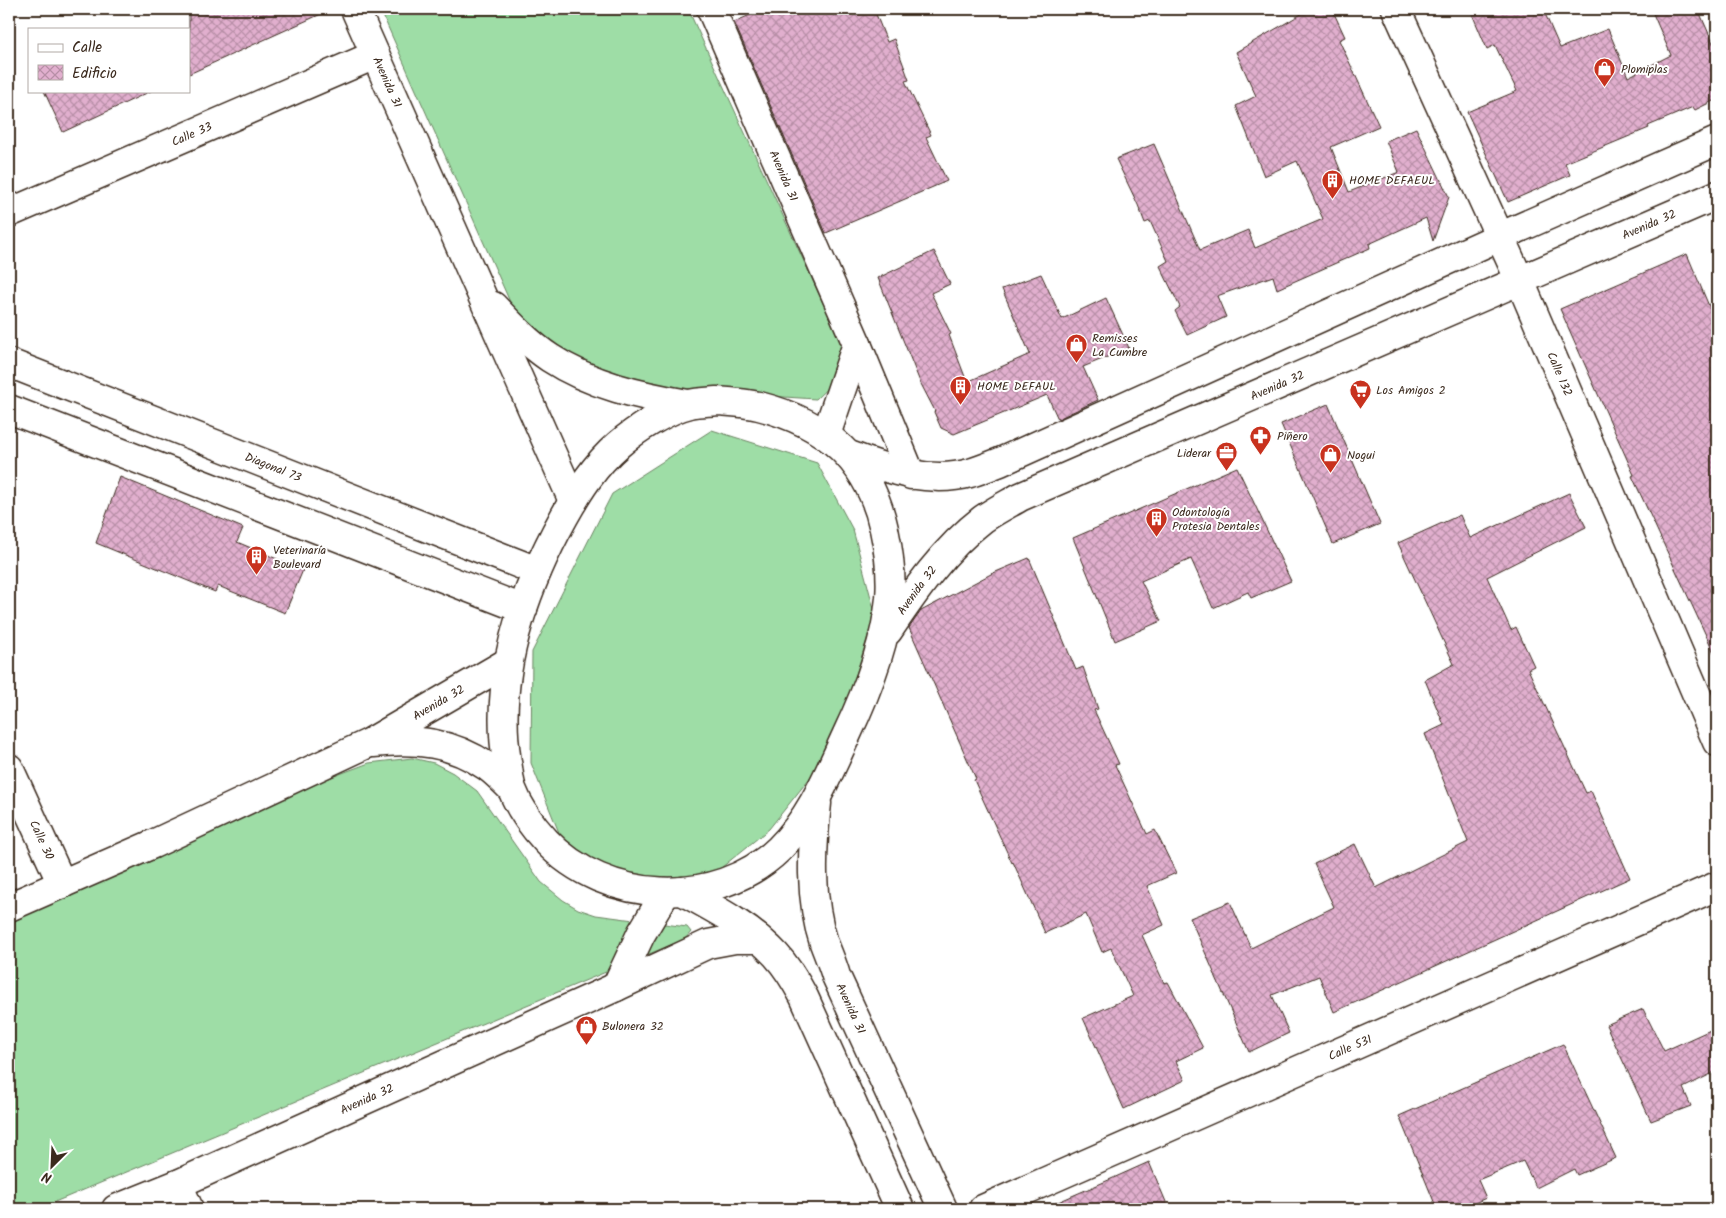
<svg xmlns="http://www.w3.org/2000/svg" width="1726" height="1218" viewBox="0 0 1726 1218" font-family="Kalam,sans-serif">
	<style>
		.grass { fill: #9edda6; stroke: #6c8462 }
		.building { fill: url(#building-cross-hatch); stroke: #3b2a1e }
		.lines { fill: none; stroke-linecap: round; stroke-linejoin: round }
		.minor-casing { stroke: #3b2a1e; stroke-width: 31 }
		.major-casing { stroke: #3b2a1e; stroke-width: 31 }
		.minor { stroke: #fff; stroke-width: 28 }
		.major { stroke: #fff; stroke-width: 28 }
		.labels { text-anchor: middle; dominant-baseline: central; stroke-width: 4; stroke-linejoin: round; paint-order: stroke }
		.poi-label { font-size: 12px; fill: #3b2a1e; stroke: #fff; text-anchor: start }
		.street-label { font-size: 12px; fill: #3b2a1e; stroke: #fff }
	</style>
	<defs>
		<pattern id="building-cross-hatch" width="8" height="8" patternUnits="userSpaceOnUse" patternTransform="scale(1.25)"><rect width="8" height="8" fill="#e1afce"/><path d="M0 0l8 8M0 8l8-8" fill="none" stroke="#b88fa7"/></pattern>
	</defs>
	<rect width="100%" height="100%" fill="#fff"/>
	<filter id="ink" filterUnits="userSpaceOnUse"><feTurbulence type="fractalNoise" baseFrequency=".02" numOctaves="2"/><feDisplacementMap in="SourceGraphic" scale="10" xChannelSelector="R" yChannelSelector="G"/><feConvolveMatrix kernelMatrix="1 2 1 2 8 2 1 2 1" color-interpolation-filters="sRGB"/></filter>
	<g filter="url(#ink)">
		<path class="grass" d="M380 9H688L846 353 838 378 816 399 624 387 522 329Z
			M712 430 817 463 853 530 875 613 833 749 769 829 695 889 628 883 564 845 531 763 532 652 612 494Z
			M412 758 434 763 453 773 477 791 541 882 563 900 578 909 596 915 687 927 691 932 685 939 38 1209H9V910L153 844 369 763Z"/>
		<path class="building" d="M189 9H332L189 74Z
			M764 9H874L887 42 894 39 909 80 905 81 931 135 926 137 947 181 826 233 734 22Z
			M1310 9H1332L1345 37 1339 40 1379 126 1331 147 1349 192 1399 172 1386 141 1416 128 1449 197 1433 241 1426 218 1369 244 1370 248 1277 289 1273 276 1217 296 1226 317 1187 335 1175 311 1180 307 1160 266 1168 261 1150 221 1145 223 1138 205 1116 159 1154 144 1200 250 1248 230 1255 248 1323 219 1297 161 1264 176 1236 106 1256 96 1236 52Z
			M1470 9H1543L1560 48 1608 29 1628 77 1671 55 1651 9H1698L1717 52V99L1695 110 1693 107 1648 126 1649 128 1565 163 1570 175 1508 202 1467 112 1517 91 1495 45 1487 49Z
			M44 91H151L63 132Z
			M934 251 950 284 931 293 951 334 949 335 967 382 1030 354 1002 289 1041 274 1062 319 1106 298 1129 348 1083 367 1098 400 1058 419 1047 395 954 434 941 428 934 412 935 411 920 382 878 278Z
			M1687 254 1717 325V659L1632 476 1634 475 1560 309Z
			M1328 404 1380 524 1333 544 1281 424Z
			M1237 467 1291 581 1251 598 1248 592 1213 608 1191 559 1141 581 1161 621 1115 641 1073 538Z
			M120 477 243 528 237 542 303 570 285 613 218 586 215 592 96 543Z
			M1569 493 1586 527 1487 577 1511 630 1516 627 1534 666 1528 669 1586 793 1591 791 1630 878 1334 1012 1319 976 1272 995 1289 1033 1249 1052 1190 918 1230 902 1251 948 1334 907 1314 864 1355 844 1376 888 1468 842 1425 734 1444 725 1425 680 1454 664 1398 543 1460 515 1470 538Z
			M1029 558 1076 670 1083 667 1098 709 1094 710 1119 764 1115 765 1147 834 1155 830 1176 873 1147 886 1164 925 1142 935 1164 983 1168 982 1203 1048 1176 1061 1185 1080 1124 1109 1083 1018 1133 996 1111 948 1102 952 1086 914 1045 933 1013 862 1012 863 974 780 976 779 909 628 921 611 991 574Z
			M1643 1009 1664 1051 1717 1027V1071L1683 1088 1691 1106 1651 1121 1606 1025Z
			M1563 1044 1616 1158 1577 1175 1574 1169 1536 1188 1523 1161 1478 1180 1486 1198 1461 1209H1437L1399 1116Z
			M1149 1162 1169 1209H1042L1111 1179Z"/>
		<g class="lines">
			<defs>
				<g id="minor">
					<path id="s1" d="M355 9 573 501"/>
					<path id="s2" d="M711 9 857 344 826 435"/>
					<path id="s3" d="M1396 9 1520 281 1717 742"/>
					<path id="s4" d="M9 213 375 55"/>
					<path d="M493 306C511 325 529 344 550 358 591 385 641 396 688 404"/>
					<path d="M857 344 911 475"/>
					<path d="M373 743C416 738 452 742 488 767 496 773 504 781 511 788"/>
					<path id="s5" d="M9 768 62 884"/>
					<path id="s6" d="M9 907 153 844 369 743 508 662"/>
					<path d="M616 987 641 934 666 892"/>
					<path d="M178 1184 189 1209"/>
					<path id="s7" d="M116 1209 178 1184 616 987 708 944 735 939H759"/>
					<path id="s8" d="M983 1209 1717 886"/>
				</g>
				<g id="major">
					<path id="s9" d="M9 363 537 571"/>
					<path d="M717 401C731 402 746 403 759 406 826 423 869 460 884 529 889 552 892 575 890 598 886 643 865 696 846 736 827 777 811 817 779 849 716 910 605 904 546 841 533 827 519 808 512 789 509 781 509 771 507 762 493 677 523 591 564 517 579 490 595 465 618 445 635 430 668 409 690 404 699 402 709 402 717 401Z"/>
					<path d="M9 409 523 609"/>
					<path d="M852 456C889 470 930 484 970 473 980 470 990 466 1000 462L1499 237 1717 141"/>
					<path id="s10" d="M888 631C915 591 944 549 983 519 994 511 1008 504 1020 497L1717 195"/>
					<path id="s11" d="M817 803C812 850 809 898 824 943 828 954 833 965 836 976L943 1209"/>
					<path d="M682 891C715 909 750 927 776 955 787 967 796 982 804 997L900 1209"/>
				</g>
			</defs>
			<use href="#minor" class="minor-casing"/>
			<use href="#major" class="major-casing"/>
			<use href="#minor" class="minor"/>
			<use href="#major" class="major"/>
		</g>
	</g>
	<defs>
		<symbol id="shop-pin" viewBox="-11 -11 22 30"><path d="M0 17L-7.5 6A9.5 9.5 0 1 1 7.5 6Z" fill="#c8321e" stroke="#fff"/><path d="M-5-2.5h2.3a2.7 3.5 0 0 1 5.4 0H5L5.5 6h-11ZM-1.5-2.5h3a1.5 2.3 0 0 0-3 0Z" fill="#fff"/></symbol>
		<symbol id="building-pin" viewBox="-11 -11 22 30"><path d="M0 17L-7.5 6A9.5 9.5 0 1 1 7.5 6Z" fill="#c8321e" stroke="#fff"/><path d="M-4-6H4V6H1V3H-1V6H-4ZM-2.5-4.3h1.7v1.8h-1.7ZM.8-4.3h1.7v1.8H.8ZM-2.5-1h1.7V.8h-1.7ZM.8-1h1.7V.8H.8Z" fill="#fff"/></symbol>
		<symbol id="supermarket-pin" viewBox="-11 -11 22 30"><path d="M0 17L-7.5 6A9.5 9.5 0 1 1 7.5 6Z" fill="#c8321e" stroke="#fff"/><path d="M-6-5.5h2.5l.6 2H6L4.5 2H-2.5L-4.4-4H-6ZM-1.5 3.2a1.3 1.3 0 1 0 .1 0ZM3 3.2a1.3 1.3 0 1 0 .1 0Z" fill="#fff"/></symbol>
		<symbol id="pharmacy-pin" viewBox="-11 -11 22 30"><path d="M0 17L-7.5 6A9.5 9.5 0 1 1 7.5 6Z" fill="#c8321e" stroke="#fff"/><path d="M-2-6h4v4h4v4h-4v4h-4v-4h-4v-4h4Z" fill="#fff"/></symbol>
		<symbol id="office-pin" viewBox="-11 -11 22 30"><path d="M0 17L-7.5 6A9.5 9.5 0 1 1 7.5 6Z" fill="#c8321e" stroke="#fff"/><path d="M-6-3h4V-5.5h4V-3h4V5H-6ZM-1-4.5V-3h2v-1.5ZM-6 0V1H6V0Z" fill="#fff"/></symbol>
	</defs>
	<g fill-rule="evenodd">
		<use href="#shop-pin" x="1592" y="56" width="25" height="34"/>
		<use href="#building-pin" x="1320" y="168" width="25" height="34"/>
		<use href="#shop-pin" x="1064" y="332" width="25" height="34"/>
		<use href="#building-pin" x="948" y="374" width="25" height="34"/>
		<use href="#supermarket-pin" x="1348" y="378" width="25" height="34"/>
		<use href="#pharmacy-pin" x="1248" y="424" width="25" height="34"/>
		<use href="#office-pin" x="1214" y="440" width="25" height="34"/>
		<use href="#shop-pin" x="1318" y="442" width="25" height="34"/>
		<use href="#building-pin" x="1144" y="506" width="25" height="34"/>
		<use href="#building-pin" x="244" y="544" width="25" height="34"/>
		<use href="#shop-pin" x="574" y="1014" width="25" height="34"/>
	</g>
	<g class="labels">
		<g class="poi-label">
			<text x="1621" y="69">Plomiplas</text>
			<text x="1349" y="180">HOME DEFAEUL</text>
			<text x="1092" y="338">Remisses<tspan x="1092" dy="14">La Cumbre</tspan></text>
			<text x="977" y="386">HOME DEFAUL</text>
			<text x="1376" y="390">Los Amigos 2</text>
			<text x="1277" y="436">Piñero</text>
			<text x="1211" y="453" text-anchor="end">Liderar</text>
			<text x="1347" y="455">Nogui</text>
			<text x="1172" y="512">Odontología<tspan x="1172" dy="14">Protesia Dentales</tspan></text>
			<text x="273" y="550">Veterinaría<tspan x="273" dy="14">Boulevard</tspan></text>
			<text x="602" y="1026">Bulonera 32</text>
		</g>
		<g class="street-label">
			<text stroke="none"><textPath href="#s1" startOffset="80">Avenida 31</textPath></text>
			<text stroke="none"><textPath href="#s4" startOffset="199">Calle 33</textPath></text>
			<text stroke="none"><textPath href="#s2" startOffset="182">Avenida 31</textPath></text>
			<text stroke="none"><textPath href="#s10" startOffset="876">Avenida 32</textPath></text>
			<text stroke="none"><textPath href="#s3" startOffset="400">Calle 132</textPath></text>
			<text stroke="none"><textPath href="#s10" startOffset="471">Avenida 32</textPath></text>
			<text stroke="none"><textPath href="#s9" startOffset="284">Diagonal 73</textPath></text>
			<text stroke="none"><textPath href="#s10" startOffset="50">Avenida 32</textPath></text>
			<text stroke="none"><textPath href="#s6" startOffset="476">Avenida 32</textPath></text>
			<text stroke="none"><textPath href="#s5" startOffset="79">Calle 30</textPath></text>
			<text stroke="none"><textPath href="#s11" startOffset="212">Avenida 31</textPath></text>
			<text stroke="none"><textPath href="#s8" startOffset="401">Calle 531</textPath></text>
			<text stroke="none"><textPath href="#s7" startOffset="274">Avenida 32</textPath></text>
		</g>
	</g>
	<rect width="1726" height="1218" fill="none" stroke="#fff" stroke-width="30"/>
	<rect x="15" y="15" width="1696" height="1188" fill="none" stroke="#3b2a1e" stroke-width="2" filter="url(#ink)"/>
	<rect x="28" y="28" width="162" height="65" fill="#ffffff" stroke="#b1aaa5"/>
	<rect x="38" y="44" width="25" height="8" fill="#ffffff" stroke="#b1aaa5"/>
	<text x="72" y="52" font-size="15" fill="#3b2a1e">Calle</text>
	<rect x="38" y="65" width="25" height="15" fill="url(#building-cross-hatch)" stroke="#b1aaa5"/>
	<text x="72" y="78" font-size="15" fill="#3b2a1e">Edificio</text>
	<g transform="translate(52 1166) rotate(204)" stroke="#ffffff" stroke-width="4" paint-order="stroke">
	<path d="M0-4L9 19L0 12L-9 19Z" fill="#3b2a1e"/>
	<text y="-8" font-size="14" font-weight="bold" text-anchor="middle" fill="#3b2a1e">N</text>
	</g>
</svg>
